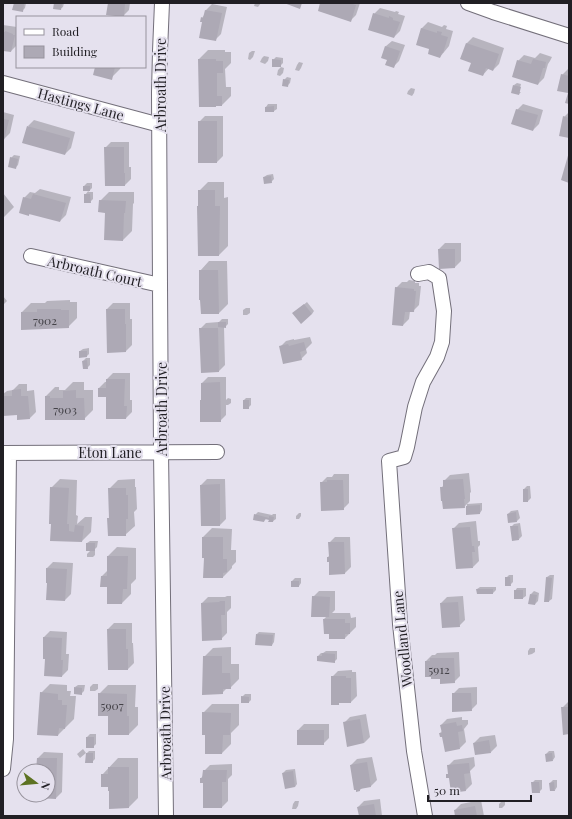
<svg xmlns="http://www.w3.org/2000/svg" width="572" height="819" viewBox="0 0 572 819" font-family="'Playfair Display',serif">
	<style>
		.shadow { fill: #0003 }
		.building { fill: #ada9b5 }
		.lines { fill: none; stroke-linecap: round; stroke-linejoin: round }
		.minor-casing { stroke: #736f7a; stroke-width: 16 }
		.minor { stroke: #fff; stroke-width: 14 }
		.labels { text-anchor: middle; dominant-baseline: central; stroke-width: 4; stroke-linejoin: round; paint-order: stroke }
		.number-label { font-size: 12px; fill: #444248 }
		.street-label { font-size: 14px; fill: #211f24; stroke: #e5e1ee }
	</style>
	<rect width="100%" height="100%" fill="#e5e1ee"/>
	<path class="shadow" d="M15 3H26L25 8 22 11 13 9Z
		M55 3H64L63 7 60 9 54 8Z
		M109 3H130L129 10 123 16Z
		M255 3H261L258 7 254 6Z
		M321 3H360L356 15 350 21Z
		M212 4 227 7 221 34 215 40 202 18 205 14 206 10Z
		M380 8 395 12 396 11 399 12 398 14 405 16 400 31 394 37 374 14Z
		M428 22 442 27 444 25 447 26 446 29 453 31 449 46 440 57 430 48 417 44 422 28Z
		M3 25 17 27V45L11 51 3 50Z
		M473 37 504 48 499 64 493 70 489 68 483 75 472 62 461 58 467 43Z
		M392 41 405 45 399 61 393 67 388 60 386 46Z
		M208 50H225V52H231V63L225 69 226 87H231V96L222 105 200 106 199 59Z
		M252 51H255L253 57 250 60 248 59 249 53Z
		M540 53 552 57 550 61 548 64 544 78 538 84 518 61 524 55 535 58Z
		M264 56 269 57 268 61 265 64 260 62 262 58Z
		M276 57 283 58V63L280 66 273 60Z
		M299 62 303 63 301 68 299 71 295 70 297 65Z
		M96 67H121L120 69 111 78Z
		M281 67 284 68 283 73 280 76 277 75 278 70Z
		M568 69H569V103V92L562 75Z
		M287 77 291 78 290 83 287 86 284 80Z
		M517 83 521 84 519 92H521L519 94 514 85Z
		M411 88 415 89 414 93 412 96 407 94 408 91Z
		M268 104H277V109L274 111H266V107Z
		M523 104 543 110 539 124 533 130 517 110Z
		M3 112 14 115 10 133 4 139 3 138Z
		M569 112V137L564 117Z
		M205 116H223V156L217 162 199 122Z
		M34 120 75 132 71 148 65 154 28 126Z
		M111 142H129V167H131V179L125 185 105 148Z
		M14 155 20 156 18 165 15 168 11 158Z
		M273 174 274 179 271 182 264 177 267 175Z
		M208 182H224V198L228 197V246L219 255 198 206 199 204V191Z
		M87 183H92V188L88 192H93V199L90 202 85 195 89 190 84 186Z
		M40 189 71 197 66 215 60 221 30 213 29 215 24 198 30 192 35 193Z
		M109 192H134V203L133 204 132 231 123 240 100 201Z
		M3 193 14 207 3 218Z
		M445 243H461V261L455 267 439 249Z
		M209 261H227L228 304 219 313 200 271Z
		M409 280 415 281V283H419V286H421L419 305 413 311H410L409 319 403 325 396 288 402 282H407Z
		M3 296 7 301 3 305Z
		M70 300V302H77V318L68 327 22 312 31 303H45L47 301Z
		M307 302 314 311 312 314 295 312Z
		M113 303H130V319H132V345L126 351 107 309Z
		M246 308H250V313L247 315H243V310Z
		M222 319H228V324L225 327H224L225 365 219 371 200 329 206 323 219 322Z
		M310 337 312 343 306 349 307 353 301 359 280 347 286 341 294 339V340Z
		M89 348V354L87 356 80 351 83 349Z
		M86 358H90V365L87 368 83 361Z
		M113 373H130V400H132V412L126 418 107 396 99 388 105 382H107V379Z
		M208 377H226V400L228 398 231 399V403L228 405H226V415L220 421 202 399V383Z
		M73 382H84V390H93V410L84 419 46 396 55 387H59V390H65Z
		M19 384H27V391L34 390 36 412 30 418 18 414 3 415V394L7 391 13 390Z
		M246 398H251V405L248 408 244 400Z
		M469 473 471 492 470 493V501L467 504 482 503V510L480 513H467V504L464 507 441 488 444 485V481L450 475Z
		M334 474H349V503L343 509 321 483 327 477H332Z
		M60 479 77 480 76 515 78 516 77 524 85 517H92L91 532 82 541 52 523 51 488Z
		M135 479V487H136L137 509 134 512 135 526 125 535 110 518 109 489 118 480Z
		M207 479H225L226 519 220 525 201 485Z
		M527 486H530L531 498 528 501 524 489Z
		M518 510 520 518 517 521 508 514 511 511Z
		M258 512 272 515 273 514H276V519L273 521 270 519H266L264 521 255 515Z
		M299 513H301V516L299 519H296V516Z
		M476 521 478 541H480V545L478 547 479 561 473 567 453 529 459 523Z
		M520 523 522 536 519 539 511 527 514 524Z
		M212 528 232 529 231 550H236V562L232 566V568L223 577 205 557 203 537Z
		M335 537H350L351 567 345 573 328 557 330 555 329 543Z
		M90 541H98L97 547 95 549V555L93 557H87V554L91 550 87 543Z
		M117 547 136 548V579L131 584V594L122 603 108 586 102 576 108 570V556Z
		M53 562 73 563 71 594 65 600 47 568Z
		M509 575H513V582L510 585 506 578Z
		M550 575H554L552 599 549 601 547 577Z
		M295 578H301V583L299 586 292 581Z
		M480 587H496V590L493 593 477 589Z
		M517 588H526V596L523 598 515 591Z
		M319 591H335V610L332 613H350L351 618 356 617V627L345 638 330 633 324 619 327 616 313 597Z
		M534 591 539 593 538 601 535 604 531 594Z
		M227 596H231V608L227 612V633L221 639 202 603 208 597H225Z
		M463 596 465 620 459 626 441 603 447 597Z
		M114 623H132V643H133L134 663 128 669 108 629Z
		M50 631 67 632 66 654H69L68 670 62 676 44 637Z
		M259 632 275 633 274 642 272 645 257 634Z
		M231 647V664H239V679L230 688H227L222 693 204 657 213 648Z
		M530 648H535V652L532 654 528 655V651Z
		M326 651H337V659L334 662 318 656 321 653H323Z
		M459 652 460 676 454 682 441 678 426 661 432 655H435L437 653Z
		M352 670V672H356L357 696 351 702H340L338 704 332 677 338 671Z
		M50 684 67 685V691H71L70 696H76L74 719 58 735 41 693Z
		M93 684H98V689L95 691H90V687Z
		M78 685H85L84 691 81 694 75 687Z
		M108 685H136L135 707H138V725L129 734 99 694Z
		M477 687V704L471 710 453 694 459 688Z
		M245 694H251V700L249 702 242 697Z
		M568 702H569V733L562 708Z
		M212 704H239V725L231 733V744L222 753 206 734 203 713Z
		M366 714 370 737 364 743 344 723 350 717Z
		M462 717V720H468V724L464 729 466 742 460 748 440 733 442 731 441 725 447 719Z
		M304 724H329V738L323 744 298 730Z
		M90 734H96V744L93 747 87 737Z
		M495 735 497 746 491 752 474 743 480 737Z
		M83 749 86 753 80 758 77 754Z
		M89 751H95V759L92 762 87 753Z
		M549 751H554L555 757 553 760 546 754Z
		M44 752 63 753 62 792 56 798 38 795H48V771H37L38 758Z
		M372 757 377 780 371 786 362 788 360 790 351 765 357 759Z
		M474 757 475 766 470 771 472 784 466 790 452 792 450 777 447 775 449 773 448 766 454 760Z
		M118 758H138V798L129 807 109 786 102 775Z
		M232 764V775L228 779V801L222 807 204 782H201V778L203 776 204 771 210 765Z
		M295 769 297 784 295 787 283 773 286 770Z
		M535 780H542V789L539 792 532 783Z
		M553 780H557V787L555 790 550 783Z
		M380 799 382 816H360L358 807 364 801Z
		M481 800 484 816H456L455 810 461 804Z
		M295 801H299L298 806 296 809H292L293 804Z
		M502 801H505V805L502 808H499V804Z"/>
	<path class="building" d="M14 3 24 4 23 12 12 10Z
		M54 3 62 4 61 10 53 9Z
		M108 3H125L124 17 106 15Z
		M284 3H302L300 9Z
		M320 3H349L356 5 351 22 318 11Z
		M205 10 222 13 216 41 199 38 202 22H200L201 17 203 18Z
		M373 13 389 18V16L393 18V20L400 22 394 38 368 30Z
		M421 28 437 33V31L442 32 441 35 448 37 443 53H442L440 58 428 54 429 49 416 45Z
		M5 31 13 34V35H15L11 52 3 51V32H5Z
		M466 43 499 54 493 71 486 68 483 76 468 71 471 63 460 59Z
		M385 46 400 51 394 68 385 65 387 60 381 58Z
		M198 59H216V61H223V73H217V96H222V106H216V107H199Z
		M272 59 281 60V67H272Z
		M533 59 546 62 545 68H543L538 85 512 77 517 60 531 64Z
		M95 67H115L112 80 93 75Z
		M561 74 569 76V104L565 103 568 93 557 91Z
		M283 79 289 80 288 87 282 86Z
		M513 85 521 87 519 95 511 93Z
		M274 106V112H265V107Z
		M516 109 538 115 533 131 511 124Z
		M563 116 569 118V138L559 136Z
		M3 119 9 120 4 140 3 139Z
		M198 121H217V163H198Z
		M27 126 70 138 65 155 22 143Z
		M104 147H124V173H125V186H105Z
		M569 152V183L561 180Z
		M10 157 18 159 16 169 8 167Z
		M271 176 272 183 264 184 263 177Z
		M83 186H90V191H83Z
		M198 190H215V206H220L219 256H198L197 206H198Z
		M33 194 66 203 60 222 29 214V216L19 213 23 197 31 199Z
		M84 194H90L91 203H84Z
		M99 200 126 201 125 213H124L123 241 104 240 105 213 98 212Z
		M438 249H455V268L439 269Z
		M199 270H218L219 314H201L200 300H199Z
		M395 287 414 289V291H416L414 312H405L403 326 392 325Z
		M304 304 312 314 301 324 292 313Z
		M37 309H61V310H69V328L21 330V312H37Z
		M106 309H125V324H126V352L107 353Z
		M218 322H226V328L218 327Z
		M199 328H218L219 372 201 373Z
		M304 342 306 350 300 352 302 360 283 364 279 346 288 344 289 346Z
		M79 351H87V357L79 358Z
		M87 360 88 369H83L82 361Z
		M106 379H125L124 406H127L126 419H106V397H98V388H106Z
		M220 382 221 422H200V400H201V383Z
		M21 389V396H28L30 419 17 420V415L3 416V396H12V390Z
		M76 390V398H84L85 420H45V396H50V398H63V391Z
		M243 400H249V409H243Z
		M463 479 465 499H464L465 508 443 509 442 501H441L440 487H443V480Z
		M327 480H343L344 510 321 511 320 482H327Z
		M220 484V526H201L200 485Z
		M50 487 69 488 67 524H69V531L74 532 75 525 84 526 82 542 50 541 51 524H49Z
		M108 488H126V495H128V519H126V536H108L107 518H109Z
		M523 489H528V502H523Z
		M480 505V514L466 515V506Z
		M516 512 517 522 508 523 507 514Z
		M254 514 269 518V516L274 517 273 522H268L269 520 265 519 264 522 253 520Z
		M510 526H518L519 540 512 541Z
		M470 527 472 546H474L475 552H472L473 568 456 569 452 528Z
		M202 537H223V559H227V572L223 573V578H203L204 558H202Z
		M328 542H344L345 574 329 575V562H327V557H329Z
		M86 543H95V551H86Z
		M107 556H128L127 589H123L122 604H107V587H100L101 576H107Z
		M46 568 67 569 65 601 46 600 47 583H46Z
		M505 577H510L511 586H505Z
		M546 577 552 578 549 602H544Z
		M291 581H299V587H291Z
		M476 589H493V594H477Z
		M514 590H523V599H514Z
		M530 594 537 595 535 605 528 604Z
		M312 596 330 597 329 617H311Z
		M220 601H225V615H221L222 640 202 641 201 603 219 602Z
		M458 602 460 627 442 628 440 603Z
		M323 619H345V623H350V634H345V639H329V634H324Z
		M107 629H126V649H128V670H108Z
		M256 634 273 635 272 646 255 645Z
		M43 637 62 638 61 660H63L62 677 44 676 45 659H43Z
		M322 653 335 654V663L317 661V656H322Z
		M203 656H222V673H230L231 689H223V694L202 695Z
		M430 658H454L455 683 440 684V679H431V677H425V661H430Z
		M331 676H346V678H351V703H339V705H331Z
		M74 687 82 688V695L74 694Z
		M40 692 58 694V700H62V705H67L65 729 59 728 58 736 37 735Z
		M98 693 127 694V716H129V735H108V716H98Z
		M452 693H471L472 711 452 712Z
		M241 696 249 697V703H241Z
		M561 707H569V734L563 735Z
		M202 712 231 713 230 735H223L222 754H205V735H202Z
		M360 719 364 743 347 747 343 722Z
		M456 722 457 726 462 725 463 731 458 732 460 749 445 752 442 737H440L439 733H442L440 725Z
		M297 730H324V745H297Z
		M86 737H94V748H86Z
		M489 740 491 753 475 755 473 743Z
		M86 753H93V763H85Z
		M552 753 553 761 546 762 545 754Z
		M37 758H57L56 799 37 798V795H48V771H36Z
		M367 762 371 787 360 789V791L356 792V790H354L350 765Z
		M469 763 470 773 464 774 466 791 451 793 449 778H446V774H448L447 765Z
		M108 767H129V808L109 809V791H108V787H101V774H108Z
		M203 770H227L226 782H222V808H203V783H200V778H202Z
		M293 771 295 787 285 789 282 773Z
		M531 782H539L540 793H532Z
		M554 782 555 791H550L549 783Z
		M374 804 376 816H359L357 807Z
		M475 806 477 816H455L454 810Z"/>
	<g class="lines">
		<defs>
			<path id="minor" d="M162 3 160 51 159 93 160 285 161 452 166 816
				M468 3 493 12 569 36
				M3 83 160 125
				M31 256 160 285
				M418 274 429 272 439 278 444 311 442 342 437 357 423 382 415 407 407 447 404 457 389 461 400 624 414 751 425 816
				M3 453 217 452
				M3 769 6 739 9 453"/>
		</defs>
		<use href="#minor" class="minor-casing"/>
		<use href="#minor" class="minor"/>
	</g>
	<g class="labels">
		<g class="number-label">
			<text x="45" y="320">7902</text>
			<text x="65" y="409">7903</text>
			<text x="439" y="669">5912</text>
			<text x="112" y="705">5907</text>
		</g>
		<g class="street-label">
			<text transform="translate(160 85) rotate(-90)">Arbroath Drive</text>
			<text transform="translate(81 104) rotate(15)">Hastings Lane</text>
			<text transform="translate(95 271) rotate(13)">Arbroath Court</text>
			<text transform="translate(161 409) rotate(-90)">Arbroath Drive</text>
			<text x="110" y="452">Eton Lane</text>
			<text transform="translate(402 639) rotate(-96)">Woodland Lane</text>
			<text transform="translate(165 733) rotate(-91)">Arbroath Drive</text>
		</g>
	</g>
	<rect width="572" height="819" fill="none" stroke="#211f24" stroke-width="8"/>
	<rect x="16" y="16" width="130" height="52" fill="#e5e1ee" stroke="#97939d"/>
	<rect x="24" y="29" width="20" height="6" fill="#ffffff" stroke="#97939d"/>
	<text x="52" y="36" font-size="12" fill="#211f24">Road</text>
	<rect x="24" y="46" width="20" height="12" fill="#ada9b5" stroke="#97939d"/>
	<text x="52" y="56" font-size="12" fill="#211f24">Building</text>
	<g transform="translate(36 783) rotate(106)"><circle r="19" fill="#e5e1ee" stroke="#97939d"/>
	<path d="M0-3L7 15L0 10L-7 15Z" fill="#5d7222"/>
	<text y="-6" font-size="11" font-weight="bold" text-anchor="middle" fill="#211f24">N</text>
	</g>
	<path d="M428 795v6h103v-6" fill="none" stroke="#211f24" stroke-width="2"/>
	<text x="434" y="795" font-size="12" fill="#211f24" stroke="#e5e1ee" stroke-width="3" paint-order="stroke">50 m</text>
</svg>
